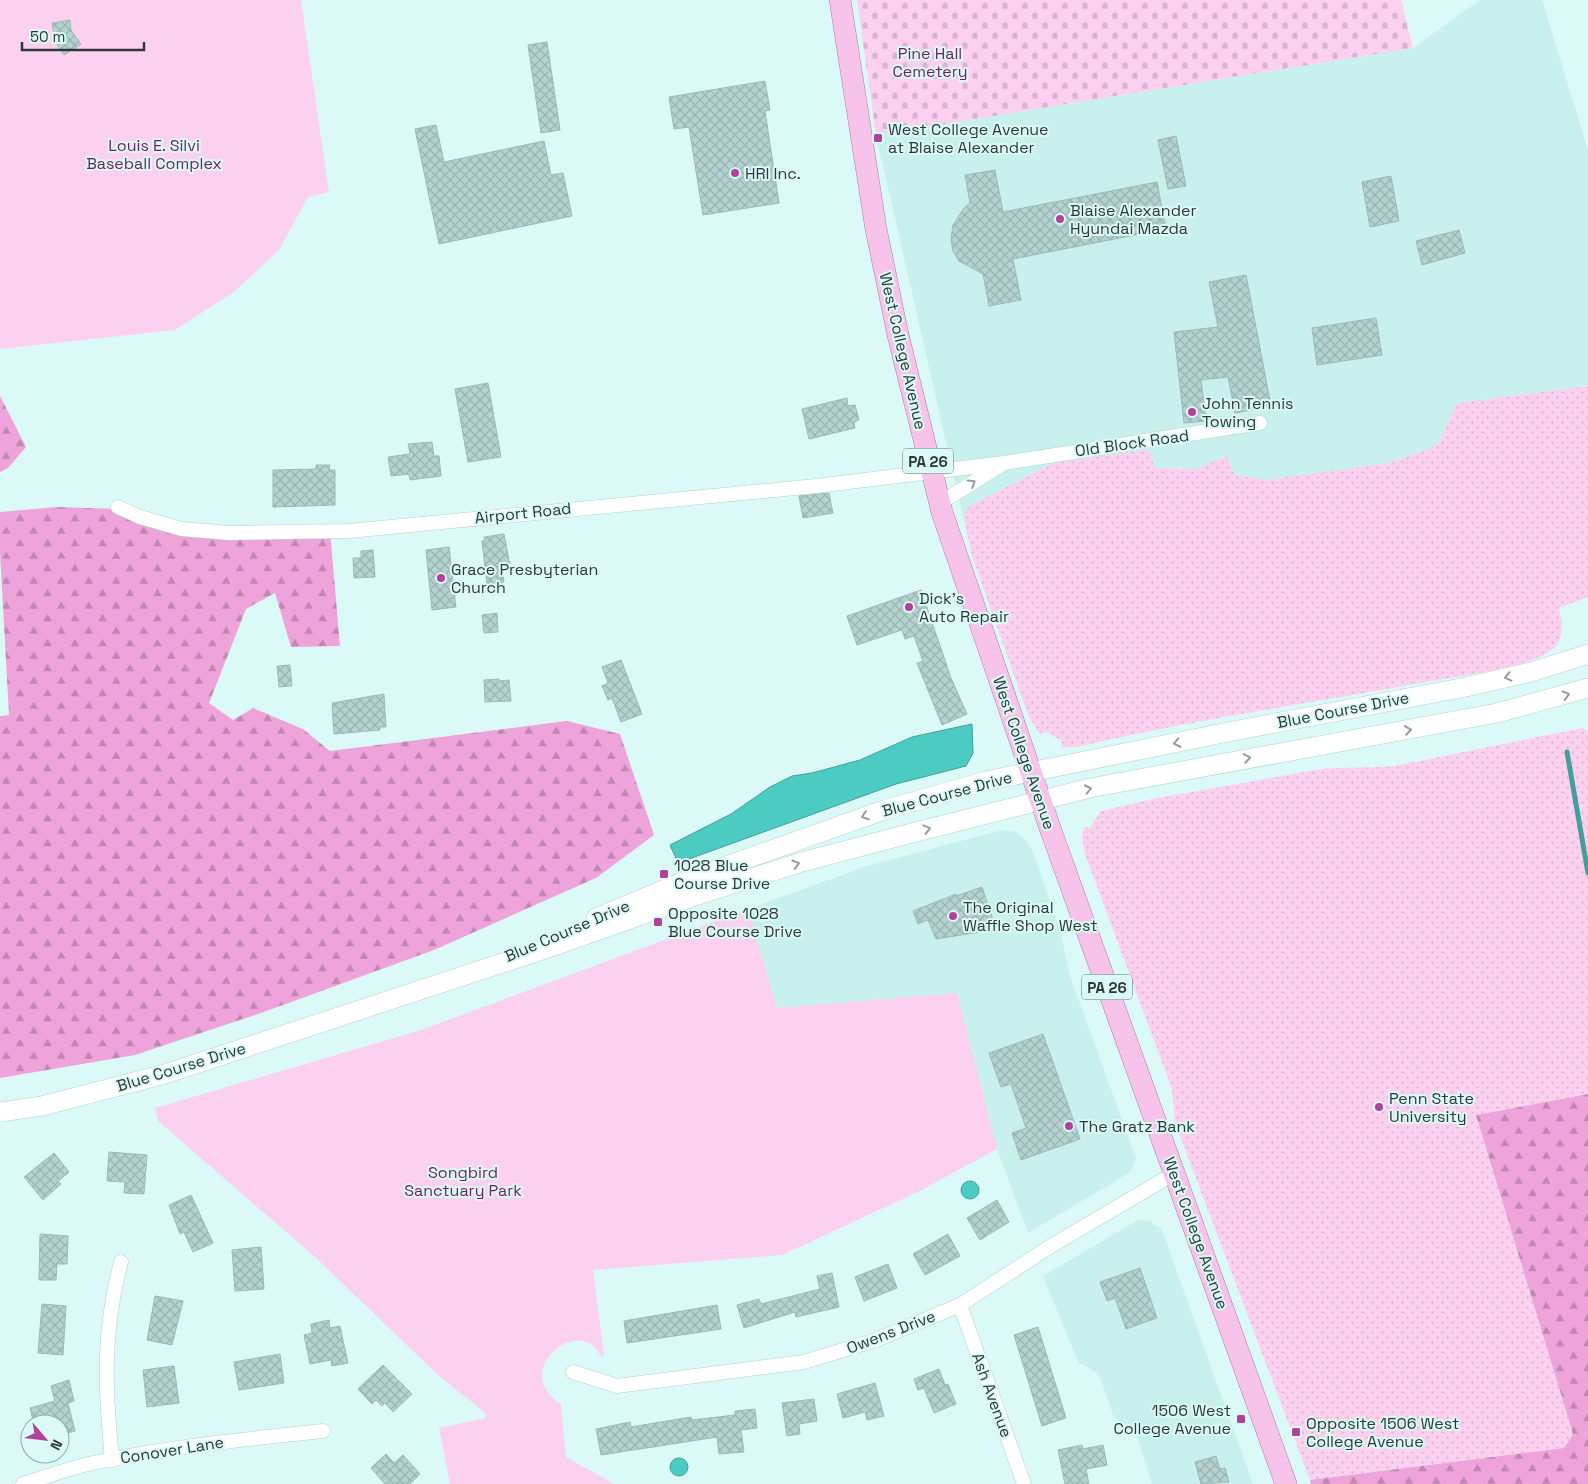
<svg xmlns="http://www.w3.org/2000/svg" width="1588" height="1484" viewBox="0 0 1588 1484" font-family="'Space Grotesk',sans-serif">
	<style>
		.built { fill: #c8f1ed }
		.grass { fill: url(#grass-dots) }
		.forest { fill: url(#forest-firs) }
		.cemetery { fill: url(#cemetery-stones) }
		.park { fill: #fcd1f0 }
		.water { fill: #4ccbc3; stroke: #439f99 }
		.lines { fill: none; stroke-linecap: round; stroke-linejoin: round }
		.stream { stroke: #439f99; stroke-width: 5 }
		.building { fill: url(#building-cross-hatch); stroke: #9cb9b6 }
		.minor-casing { stroke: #b3d1ce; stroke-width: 15 }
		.secondary-casing { stroke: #b3d1ce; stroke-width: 20 }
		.primary-casing { stroke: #ae79a3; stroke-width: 22 }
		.minor { stroke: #fff; stroke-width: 14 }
		.secondary { stroke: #fff; stroke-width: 19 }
		.primary { stroke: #f8c3eb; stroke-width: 21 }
		.oneway { stroke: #969c9c }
		.poi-dot { fill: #b3419b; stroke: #dbfaf7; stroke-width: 2 }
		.labels { text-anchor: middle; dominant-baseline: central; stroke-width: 4; stroke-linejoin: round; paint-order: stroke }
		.shield { fill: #dbfaf7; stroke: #617371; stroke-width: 1 }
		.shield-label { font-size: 15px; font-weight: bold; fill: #2d3938 }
		.park-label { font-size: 16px; fill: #721d61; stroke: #dbfaf7 }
		.poi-label { font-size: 16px; fill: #2d3938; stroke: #dbfaf7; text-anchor: start }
		.street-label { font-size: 16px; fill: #2d3938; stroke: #dbfaf7 }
	</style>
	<defs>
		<pattern id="grass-dots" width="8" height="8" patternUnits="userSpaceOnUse" patternTransform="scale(1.25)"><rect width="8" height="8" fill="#fcd1f0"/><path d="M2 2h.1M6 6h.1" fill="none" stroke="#d8b4cf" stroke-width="1.8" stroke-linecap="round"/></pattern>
		<pattern id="forest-firs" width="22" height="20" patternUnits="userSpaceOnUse" patternTransform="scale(1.25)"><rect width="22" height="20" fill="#eea4da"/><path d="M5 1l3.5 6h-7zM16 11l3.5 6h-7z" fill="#c187b2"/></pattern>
		<pattern id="cemetery-stones" width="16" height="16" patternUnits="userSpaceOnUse" patternTransform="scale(1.25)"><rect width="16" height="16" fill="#fcd1f0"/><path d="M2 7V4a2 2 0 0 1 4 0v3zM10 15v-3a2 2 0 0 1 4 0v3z" fill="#d8b4cf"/></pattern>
		<pattern id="building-cross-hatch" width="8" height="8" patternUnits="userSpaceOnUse" patternTransform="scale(1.25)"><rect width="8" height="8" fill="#b4d2cf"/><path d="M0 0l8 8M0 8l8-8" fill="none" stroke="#9bb5b2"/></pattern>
	</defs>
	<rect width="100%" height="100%" fill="#dbfaf7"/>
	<path class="built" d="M1480 0H1542L1588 150V386L1457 403 1438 445 1390 463 1268 481 1235 475 1227 456 1197 469 1051 464 969 507 964 521 876 135 1413 48Z
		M1002 830 1016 832 1025 839 1032 849 1060 930 1070 976 1136 1158 1131 1171 1124 1176 1028 1233 997 1149 957 993 777 1008 748 909 867 866Z
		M1138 1220 1150 1221 1162 1230 1253 1484H1152L1135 1431 1114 1418 1099 1374 1078 1362 1043 1276Z"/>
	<path class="grass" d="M1588 386V597L1559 608C1563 623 1565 642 1549 652 1523 669 1453 677 1420 683 1306 704 1191 720 1077 747H1061L1062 741 1044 731 1040 735 1028 715 972 556 964 521 968 507 1051 464 1148 449 1155 468 1197 469 1227 456 1235 475 1268 480 1390 463 1438 445 1457 403Z
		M1583 728 1588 732V1094L1476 1115 1573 1434 1564 1448 1310 1480 1175 1123 1172 1089 1085 854 1082 837 1084 827 1090 828 1101 811 1152 799 1315 770C1341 766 1367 769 1394 766Z"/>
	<path class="forest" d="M0 396 26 447 8 468 0 472Z
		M57 507 119 509 160 524 330 531 340 646 291 647 275 593 246 609 209 703 233 720 253 708 303 729 330 751 567 721 620 734 654 835 596 878 434 950 261 1013 135 1055 0 1078V716L9 715 0 553V512Z
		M1588 1094V1484H1311L1310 1480 1564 1448 1573 1434 1476 1115Z"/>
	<path class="cemetery" d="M857 0H1401L1413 48 876 135Z"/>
	<path class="park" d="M0 0H301L329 192 308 197 279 250 234 292 175 330 0 349Z
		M748 909 777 1008 957 993 997 1149 918 1192 782 1255 593 1270 604 1356 601 1357C581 1311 508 1372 561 1404L566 1457 614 1484H450L439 1428 486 1418 484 1412 439 1376 315 1257 158 1121 155 1108 418 1031Z"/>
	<path class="water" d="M972 724 973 753 966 766 896 784 678 863 670 845 731 814 770 787 792 776 812 773 860 760 912 737Z
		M961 1190a9 9 0 1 1 18 0a9 9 0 1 1-18 0Z
		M670 1467a9 9 0 1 1 18 0a9 9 0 1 1-18 0Z"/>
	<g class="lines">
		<path class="stream" d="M1567 752 1588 873"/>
	</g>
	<path class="building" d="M70 20 71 30 81 44 64 55 55 41 52 23Z
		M547 42 560 130 541 133 528 45Z
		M765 81 770 110 765 111 779 203 703 215 689 127 674 129 669 97Z
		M436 125 444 162 544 141 551 175 563 173 572 216 439 244 415 129Z
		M1176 136 1186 186 1168 189 1158 140Z
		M995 170 1003 212 1157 182 1166 229 1013 259 1021 300 989 306 983 274 959 261 953 251 951 239 953 225 964 208 970 203 965 175Z
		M1391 176 1399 221 1370 227 1362 182Z
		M1459 230 1465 253 1422 265 1416 241Z
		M1246 275 1271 406 1235 413 1228 377 1201 380 1206 421 1184 423 1174 332 1218 327 1209 282Z
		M1376 318 1382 355 1317 365 1312 328Z
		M488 383 501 457 468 462 455 389Z
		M847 398 848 406 855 405 859 420 854 422 855 428 809 439 802 409Z
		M432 442 434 456H439L441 476 410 480 409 474 391 476 388 457 410 454 408 444Z
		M316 465H330L329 470H335V505L273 507V470L316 469Z
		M829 493 833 513 803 518 799 496Z
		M504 534 510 566 502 567 504 582 487 584 482 541H485L484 537Z
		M449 547 456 607 432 610 426 550Z
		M373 550 375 577 354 578 353 558H361V551Z
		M921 590 951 678 967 714 942 725 917 663 923 661 914 636 905 639 902 630 857 645 847 616Z
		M497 613 498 632 484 633 482 615Z
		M621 660 642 714 621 722 612 698 608 700 602 686 608 683 602 667Z
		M290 665 292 686 279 687 277 666Z
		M499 679V681L509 680 511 701 485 702 484 680Z
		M384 694 386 727H380V730L334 734 332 703Z
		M982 887 995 926 980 932 936 939 928 920 918 924 913 911 956 894V896Z
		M1043 1034 1080 1139 1021 1160 1012 1133 1026 1128 1011 1084 1001 1087 989 1053Z
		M109 1152 147 1155 144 1194 124 1193 125 1182 107 1181Z
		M54 1153 69 1172 58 1181 61 1184 43 1200 24 1177Z
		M191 1195 213 1243 193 1252 184 1232 180 1234 169 1205Z
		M997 1200 1009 1222 980 1240 967 1218Z
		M40 1234 68 1236 67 1264H57L56 1280H39Z
		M948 1234 960 1256 925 1275 913 1254Z
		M261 1247 264 1289 235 1291 232 1250Z
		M888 1264 897 1288 864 1301 855 1277Z
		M1140 1268 1157 1318 1126 1329 1115 1298 1107 1301 1100 1282Z
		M832 1273 839 1307 796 1317 795 1312 744 1328 737 1305 759 1299 761 1304 820 1289 817 1276Z
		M155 1296 183 1301 172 1345 147 1340Z
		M42 1304 66 1306 63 1355 38 1353Z
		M717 1305 721 1329 627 1343 624 1321Z
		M329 1320 330 1328 340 1326 348 1363 332 1366 331 1360 310 1364 304 1335 312 1333 311 1324Z
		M1038 1327 1066 1418 1042 1426 1014 1335Z
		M280 1354 284 1383 239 1390 234 1362Z
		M383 1365 412 1394 393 1412 385 1403 382 1406 376 1400 372 1404 358 1389Z
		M174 1366 179 1403 147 1407 143 1370Z
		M939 1369 945 1385 948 1384 956 1404 934 1413 924 1388 918 1390 914 1379Z
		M69 1380 74 1401 68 1403 75 1431 60 1435V1424H34L30 1408 55 1401 51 1386Z
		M875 1383 884 1416 867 1420 865 1412 843 1418 837 1394Z
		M814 1399 817 1421 799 1424 800 1434 787 1436 782 1403Z
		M755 1409 757 1428 741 1430 744 1452 719 1454 717 1437 601 1455 596 1429 630 1422 631 1427 691 1417 692 1420 735 1415V1411Z
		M1082 1445 1083 1449 1103 1445 1107 1465 1086 1469 1089 1484H1065L1058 1450Z
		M386 1454 394 1463 403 1455 420 1474 410 1484H385L371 1468Z
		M1216 1456 1220 1469 1225 1468 1229 1482 1201 1484 1195 1462Z"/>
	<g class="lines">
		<defs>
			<path id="minor" d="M940 503 1001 465
				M118 507 140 517 182 529 229 533 349 531 816 486 1004 463 1260 423
				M960 1305 1024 1484
				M573 1372 617 1386 804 1362 876 1340 960 1305 1051 1246 1175 1173
				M112 1460C105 1387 102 1334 121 1262
				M23 1484C46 1477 69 1468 93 1463 168 1447 246 1439 323 1431"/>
			<path id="secondary" d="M596 918 687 880 884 810 986 781 1233 731 1461 688 1531 672 1588 654
				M0 1112 42 1106 165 1074 551 947 695 896 802 862 908 834 1090 788 1497 713 1588 688"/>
			<path id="primary" d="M840 0 876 229 898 335 942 512 1050 828 1286 1484"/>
		</defs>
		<use href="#minor" class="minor-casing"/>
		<use href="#secondary" class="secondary-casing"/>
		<use href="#primary" class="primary-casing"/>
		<use href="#minor" class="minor"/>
		<use href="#secondary" class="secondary"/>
		<use href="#primary" class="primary"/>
	</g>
	<defs><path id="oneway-chevron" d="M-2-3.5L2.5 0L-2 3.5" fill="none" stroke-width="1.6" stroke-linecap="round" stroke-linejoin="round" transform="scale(1.25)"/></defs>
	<g class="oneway">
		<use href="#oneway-chevron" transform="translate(972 483) rotate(-32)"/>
		<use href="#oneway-chevron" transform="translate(1508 677) rotate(167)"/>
		<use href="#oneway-chevron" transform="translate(1566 695) rotate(-15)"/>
		<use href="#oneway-chevron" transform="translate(1408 730) rotate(-9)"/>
		<use href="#oneway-chevron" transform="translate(1177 743) rotate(168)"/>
		<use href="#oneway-chevron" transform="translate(1247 758) rotate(-10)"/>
		<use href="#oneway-chevron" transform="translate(1088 789) rotate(-12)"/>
		<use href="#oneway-chevron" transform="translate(865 816) rotate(161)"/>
		<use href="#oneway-chevron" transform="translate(927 829) rotate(-15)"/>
		<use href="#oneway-chevron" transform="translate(796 864) rotate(-17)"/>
	</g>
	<g class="poi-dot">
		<rect x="873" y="133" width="10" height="10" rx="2.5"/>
		<circle cx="735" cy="173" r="5"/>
		<circle cx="1060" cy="219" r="5"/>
		<circle cx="1192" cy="412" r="5"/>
		<circle cx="441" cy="578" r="5"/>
		<circle cx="909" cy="607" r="5"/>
		<rect x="659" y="869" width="10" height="10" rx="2.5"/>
		<circle cx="953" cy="916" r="5"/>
		<rect x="653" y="917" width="10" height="10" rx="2.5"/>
		<circle cx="1379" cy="1107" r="5"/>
		<circle cx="1069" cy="1126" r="5"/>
		<rect x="1236" y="1414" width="10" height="10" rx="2.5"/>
		<rect x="1291" y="1427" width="10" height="10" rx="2.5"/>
	</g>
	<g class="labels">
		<g class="shield">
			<rect x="903" y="448.5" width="50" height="25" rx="4"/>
			<rect x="1082" y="974.5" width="50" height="25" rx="4"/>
		</g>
		<g class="shield-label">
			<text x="928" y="461">PA 26</text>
			<text x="1107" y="987">PA 26</text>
		</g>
		<g class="park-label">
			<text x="930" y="53">Pine Hall<tspan x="930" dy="18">Cemetery</tspan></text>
			<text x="154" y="145">Louis E. Silvi<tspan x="154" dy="18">Baseball Complex</tspan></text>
			<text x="463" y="1172">Songbird<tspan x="463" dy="18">Sanctuary Park</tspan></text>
		</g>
		<g class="poi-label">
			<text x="888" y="129">West College Avenue<tspan x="888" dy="18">at Blaise Alexander</tspan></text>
			<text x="745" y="173">HRI Inc.</text>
			<text x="1070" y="210">Blaise Alexander<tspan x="1070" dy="18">Hyundai Mazda</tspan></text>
			<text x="1202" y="403">John Tennis<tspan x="1202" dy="18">Towing</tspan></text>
			<text x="451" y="569">Grace Presbyterian<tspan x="451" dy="18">Church</tspan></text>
			<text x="919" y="598">Dick's<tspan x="919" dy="18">Auto Repair</tspan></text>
			<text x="674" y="865">1028 Blue<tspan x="674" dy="18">Course Drive</tspan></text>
			<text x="963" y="907">The Original<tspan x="963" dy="18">Waffle Shop West</tspan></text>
			<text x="668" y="913">Opposite 1028<tspan x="668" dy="18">Blue Course Drive</tspan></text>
			<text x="1389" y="1098">Penn State<tspan x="1389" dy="18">University</tspan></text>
			<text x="1079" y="1126">The Gratz Bank</text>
			<text x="1231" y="1410" text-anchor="end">1506 West<tspan x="1231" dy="18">College Avenue</tspan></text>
			<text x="1306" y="1423">Opposite 1506 West<tspan x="1306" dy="18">College Avenue</tspan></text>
		</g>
		<g class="street-label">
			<text transform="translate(903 351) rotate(77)">West College Avenue</text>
			<text transform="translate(1132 443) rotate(-8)">Old Block Road</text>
			<text transform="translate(523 513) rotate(-6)">Airport Road</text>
			<text transform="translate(1343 710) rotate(-11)">Blue Course Drive</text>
			<text transform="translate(1024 753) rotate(71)">West College Avenue</text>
			<text transform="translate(947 794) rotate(-15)">Blue Course Drive</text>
			<text transform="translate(567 931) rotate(-23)">Blue Course Drive</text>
			<text transform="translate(181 1067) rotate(-17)">Blue Course Drive</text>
			<text transform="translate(1196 1233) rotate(70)">West College Avenue</text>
			<text transform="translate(891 1332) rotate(-21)">Owens Drive</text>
			<text transform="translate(992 1395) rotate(70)">Ash Avenue</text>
			<text transform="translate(172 1450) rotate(-9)">Conover Lane</text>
		</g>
	</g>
	<g transform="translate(45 1439) rotate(118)"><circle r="24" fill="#dbfaf7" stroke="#95adab"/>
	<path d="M0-4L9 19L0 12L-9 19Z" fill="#b3419b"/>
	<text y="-8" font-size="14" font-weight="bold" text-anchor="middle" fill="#2d3938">N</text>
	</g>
	<path d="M22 42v8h122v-8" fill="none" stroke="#2d3938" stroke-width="2.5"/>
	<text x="30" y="42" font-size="15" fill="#2d3938" stroke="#dbfaf7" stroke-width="4" paint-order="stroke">50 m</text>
</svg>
